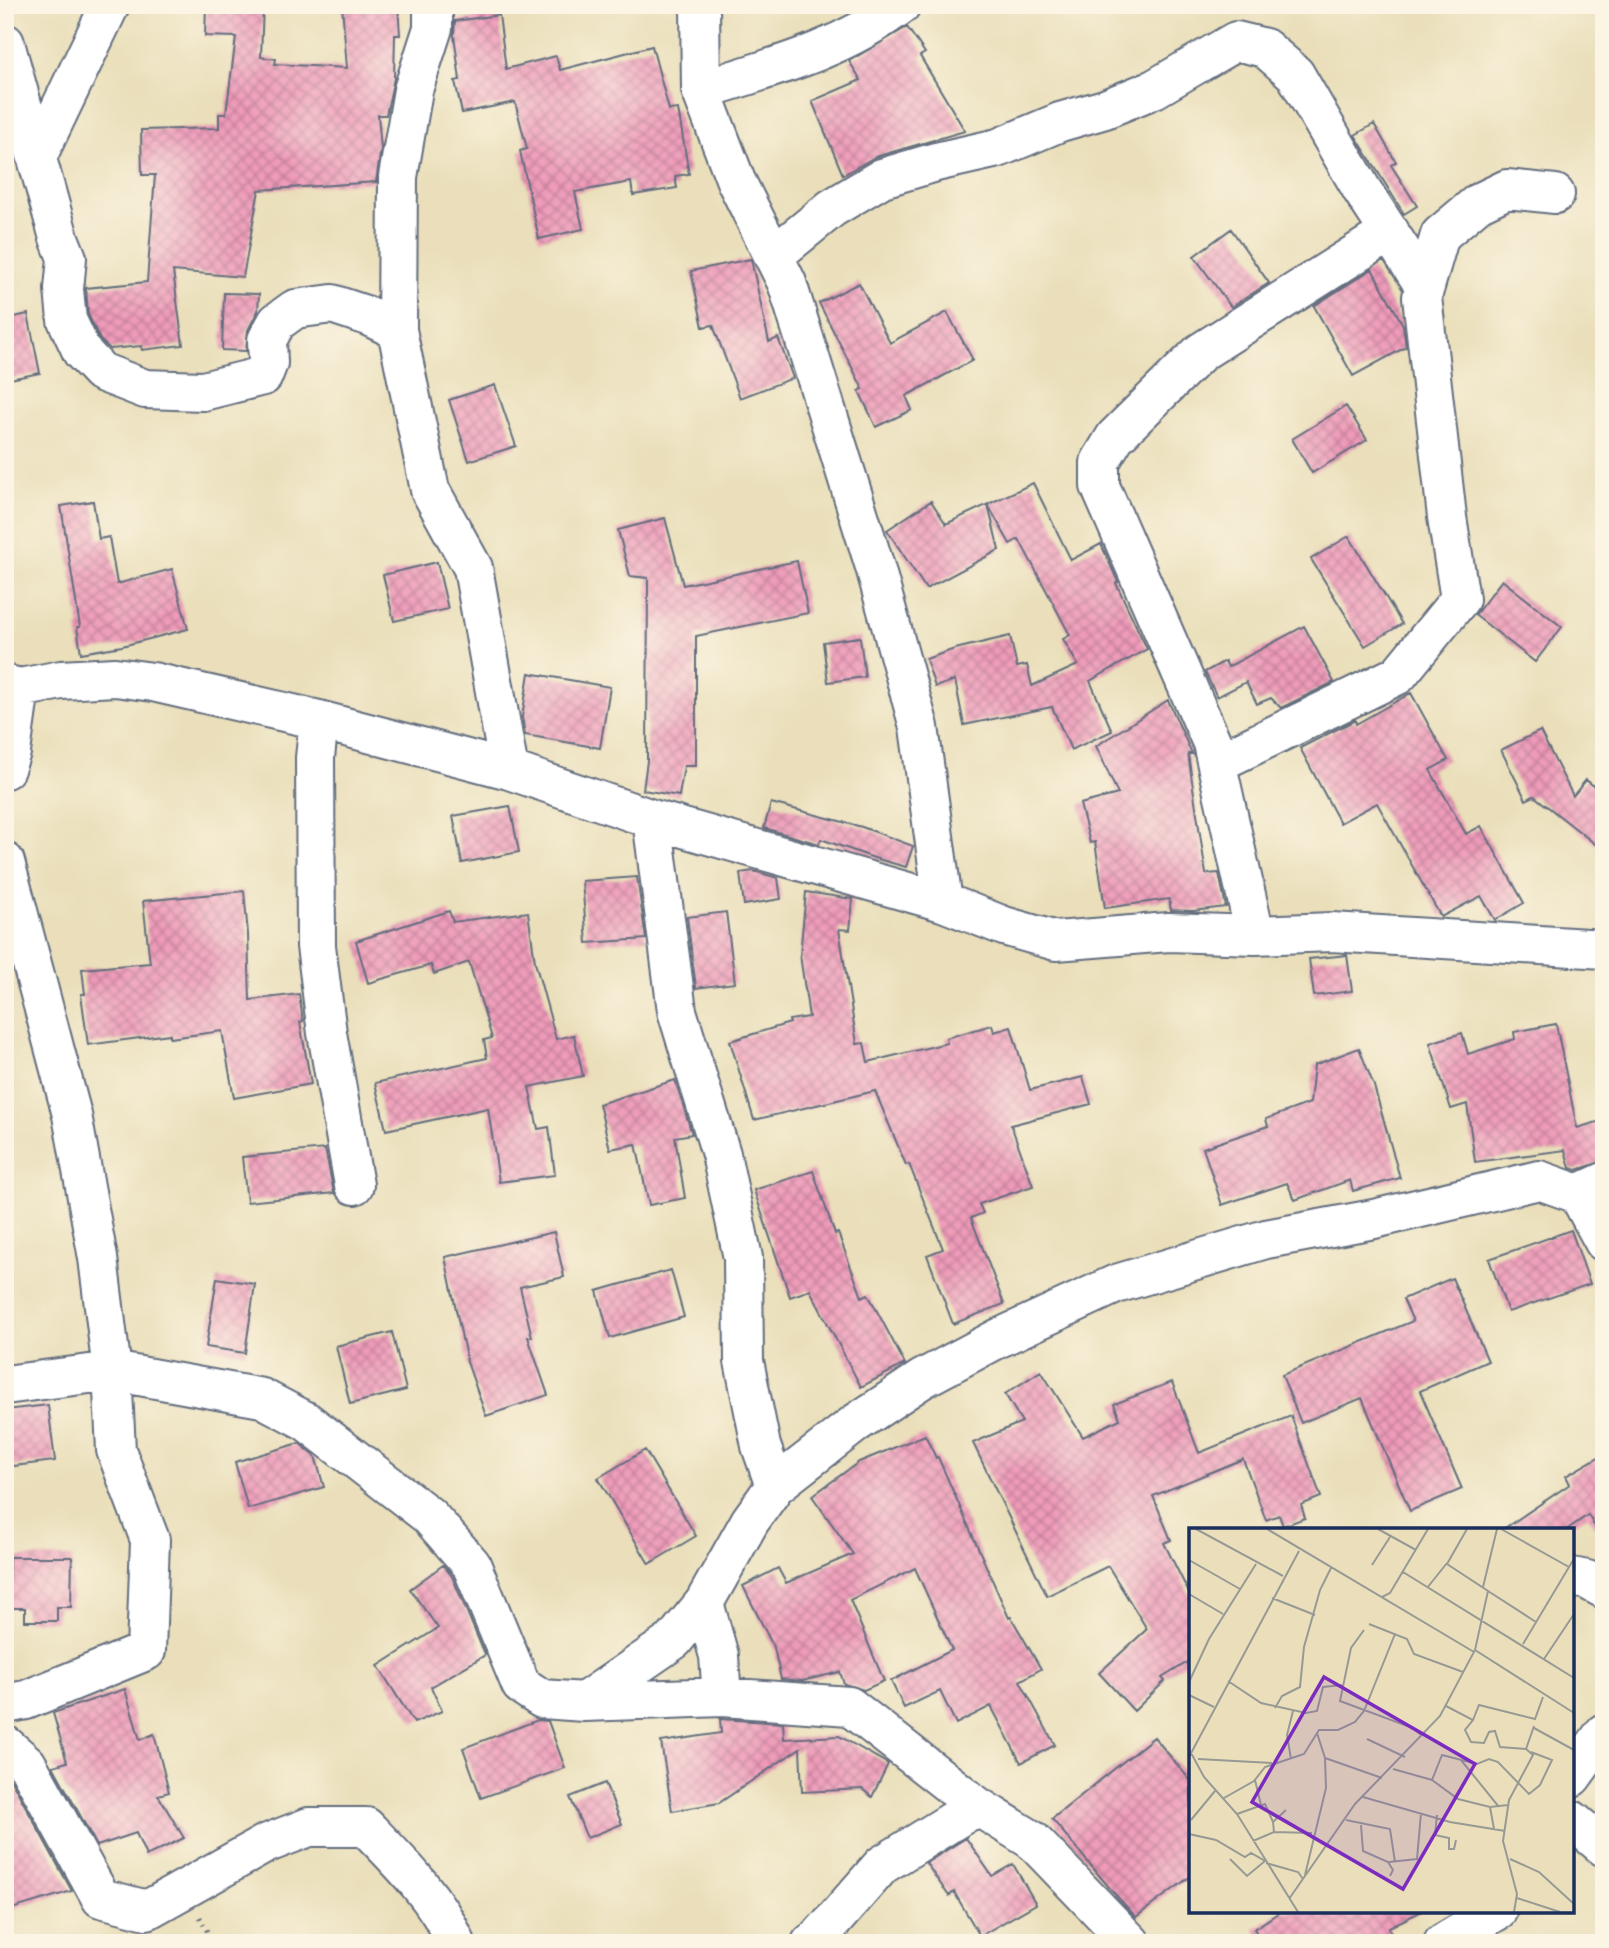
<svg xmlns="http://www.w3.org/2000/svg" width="1609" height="1948" viewBox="0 0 1609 1948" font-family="Itim,sans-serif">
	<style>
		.building { fill: url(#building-cross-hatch) }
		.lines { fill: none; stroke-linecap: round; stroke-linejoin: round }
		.minor-casing { stroke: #636d7e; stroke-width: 42 }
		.path { stroke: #636d7e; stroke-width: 4.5; stroke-dasharray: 2 5; stroke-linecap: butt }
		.minor { stroke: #fff; stroke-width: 38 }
		.inset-road { fill: none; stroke: #979995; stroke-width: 2 }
		.view { fill: #7b2cbf; fill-opacity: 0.15; stroke: #7b2cbf; stroke-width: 3.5 }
		.inset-edge { fill: none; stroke: #1b2f5e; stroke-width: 3.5 }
	</style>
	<defs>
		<pattern id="building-cross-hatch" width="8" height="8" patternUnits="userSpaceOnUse" patternTransform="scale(1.75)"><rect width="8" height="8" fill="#ef9bb9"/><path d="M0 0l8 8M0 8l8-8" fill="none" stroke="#c17f9a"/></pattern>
	</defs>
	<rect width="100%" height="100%" fill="#fcf5e5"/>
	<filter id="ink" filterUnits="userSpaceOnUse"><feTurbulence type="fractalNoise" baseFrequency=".0143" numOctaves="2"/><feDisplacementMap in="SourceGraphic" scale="14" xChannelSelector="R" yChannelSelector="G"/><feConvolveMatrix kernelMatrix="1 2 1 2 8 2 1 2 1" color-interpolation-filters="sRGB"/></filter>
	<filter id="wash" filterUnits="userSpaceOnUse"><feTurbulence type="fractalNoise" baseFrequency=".00686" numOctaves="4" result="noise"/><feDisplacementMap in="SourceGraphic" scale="28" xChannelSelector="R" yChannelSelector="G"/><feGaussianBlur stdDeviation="1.57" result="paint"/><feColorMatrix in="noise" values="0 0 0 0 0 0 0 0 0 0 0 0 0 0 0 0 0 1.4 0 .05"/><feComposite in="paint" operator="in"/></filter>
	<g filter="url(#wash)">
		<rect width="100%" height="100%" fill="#eadfba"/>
		<g id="blocks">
			<path class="building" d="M206 5H263L261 57 276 59 275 64 347 68 342 5H398L400 35H395L394 78 386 115H378L381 149 376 182 259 190 243 277 173 271 183 345 142 350 141 346 110 349 100 340 88 314 86 288 147 282 155 175H142L141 130 219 128V114H226L236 37 205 36Z
				M499 15 506 69 556 56 560 70 652 46 669 110 678 109 689 174 675 176 677 188 633 195 631 182 575 192 583 229 539 239 520 151 527 149 515 102 462 113 455 81 460 80 454 35 455 21Z
				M907 27 925 53 920 56 965 131 875 157 843 175 812 101 861 80 849 61Z
				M1374 124 1396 162 1391 165 1417 206 1404 214 1355 135Z
				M1231 229 1269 283 1231 307 1194 256Z
				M751 259 769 342 778 338 793 378 740 398 713 325 703 327 691 271Z
				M1372 269 1403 325 1406 347 1353 376 1314 306Z
				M859 283 890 343 947 312 973 360 906 396 912 410 876 427 859 391 863 389 819 303Z
				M224 293 259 294 258 311 248 330 246 351 222 350Z
				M28 314 40 373 5 380V319Z
				M495 385 516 446 469 461 449 400Z
				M1346 406 1367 440 1312 473 1292 439Z
				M1033 483 1071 560 1101 544 1118 582 1116 583 1147 649 1090 681 1112 731 1071 750 1052 707 964 725 955 680 935 687 926 659 955 649 1010 636 1017 667 1027 665 1032 686 1078 665 1063 639 1070 635 1019 539 1010 544 988 505 999 550 926 589 887 530 931 501 946 524Z
				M93 501 99 539 109 537 117 584 172 569 188 629 122 646 81 653 77 627H80L61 506Z
				M665 518 683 585 797 561 808 613 696 636V766H684L679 796 643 790 647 761 648 578 630 576 618 530Z
				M1349 536 1402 624 1365 646 1311 559Z
				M437 562 448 609 394 621 383 575Z
				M1502 580 1562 627 1535 662 1475 615Z
				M1304 626 1334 682 1281 708 1271 698 1257 704 1246 682 1217 697 1205 672 1225 661 1228 667Z
				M860 637 865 677 828 682 823 642Z
				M529 673 610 687 600 748 525 735 522 717Z
				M1411 693 1448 760 1430 770 1466 834 1481 826 1524 903 1495 920 1481 896 1441 917 1377 803 1340 823 1300 748 1355 720 1356 724Z
				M1168 700 1192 754H1188L1206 874 1219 873 1226 907 1193 911 1171 910 1169 899 1105 908 1095 842 1090 843 1080 804 1118 794 1096 746Z
				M1540 731 1573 796 1586 780 1604 794V851L1534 796 1526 800 1501 750Z
				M771 803 862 827 913 846 906 867 874 858 821 839 819 844 764 828Z
				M510 806 519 852 462 863 453 816Z
				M753 871 778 878 781 899 744 905 740 873Z
				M637 877 646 939 587 943 582 881Z
				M244 891 248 934 250 1000 299 994 303 1021 300 1022 311 1084 234 1098 222 1031 170 1038V1034L88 1045 81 994H85L82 969 150 963 143 901Z
				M806 892 853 899 850 930 839 929 857 1044 864 1043 868 1062 947 1043 946 1038 992 1025 994 1032 1011 1027 1030 1090 1083 1077 1091 1104 1011 1125 1033 1186 979 1204 983 1213 971 1218 1004 1304 953 1324 927 1255 943 1249 909 1164 906 1165 875 1091 754 1120 730 1041 790 1023 789 1020 809 1017 800 955Z
				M449 911 453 922 528 912 535 962 556 1039 574 1035 583 1076 529 1087 538 1129 549 1127 555 1175 499 1182 488 1108 386 1130 375 1083 487 1058 484 1040 492 1038 469 962 434 974 431 965 368 983 356 941Z
				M726 912 735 983 696 988 687 917Z
				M1347 955 1352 991 1314 996 1309 959Z
				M1556 1024 1577 1128 1604 1120V1161L1577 1170 1570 1168 1565 1150 1475 1162 1467 1104 1451 1109 1430 1043 1462 1033 1468 1054 1515 1039 1514 1032Z
				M1359 1048 1374 1086 1400 1178 1353 1191 1350 1180 1295 1200 1287 1183 1222 1205 1203 1148 1268 1126 1266 1119 1310 1103 1314 1065Z
				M675 1080 692 1134 675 1137 685 1198 649 1205 636 1144 610 1149 599 1104Z
				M325 1149 334 1193 247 1202 242 1157Z
				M813 1171 835 1234 838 1233 862 1297 868 1294 905 1364 861 1387 810 1290 790 1297 754 1190Z
				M1571 1230 1590 1284 1508 1312 1489 1259Z
				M554 1232 564 1277 520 1287 532 1337H528L548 1395 486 1416 467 1362 445 1257Z
				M671 1270 684 1317 610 1338 597 1291Z
				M217 1278 255 1284 245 1353 206 1347Z
				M1452 1278 1488 1361 1420 1391 1462 1489 1410 1511 1362 1398 1301 1423 1282 1375 1413 1321 1403 1299Z
				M392 1332 406 1390 350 1404 336 1346Z
				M1041 1371 1083 1437 1120 1419 1114 1404 1172 1382 1199 1453 1291 1416 1321 1497 1301 1505 1305 1518 1283 1526 1279 1515 1266 1520 1243 1459 1153 1496 1171 1540 1164 1543 1191 1597V1660L1162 1678 1165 1681 1134 1711 1099 1673 1147 1629 1108 1566 1047 1596 973 1443 1022 1422 1005 1394Z
				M48 1405 55 1461 5 1467V1410Z
				M925 1435 936 1458 938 1457 1009 1618 1011 1617 1041 1669 1020 1681 1055 1745 1021 1763 991 1706 956 1724 940 1691 904 1708 891 1681 952 1650 915 1568 850 1600 884 1681 864 1690 844 1684 840 1672 802 1681 781 1679 774 1648 743 1586 778 1568 786 1583 853 1554 812 1496 859 1462Z
				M299 1443 315 1456 324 1487 248 1509 235 1462Z
				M645 1450 696 1536 649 1564 598 1478Z
				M1604 1454V1542L1588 1515 1566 1530H1502L1570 1484 1566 1476Z
				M9 1557H72L71 1607H57V1621H25V1608H9Z
				M443 1565 452 1576 485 1655 431 1687 442 1711 414 1723 378 1666 438 1628 410 1589Z
				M125 1689 140 1740 154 1734 169 1792 158 1795 184 1838 146 1856 136 1833 97 1846 53 1766 67 1762 53 1713Z
				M720 1719 783 1723 784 1739 839 1736 888 1764 872 1797 862 1789 802 1792 800 1748 719 1803 672 1811 661 1742 721 1733Z
				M538 1720 548 1721 565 1768 481 1798 463 1748Z
				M1154 1737 1191 1781V1876L1136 1917 1113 1892 1052 1819Z
				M11 1780 72 1891 5 1911V1782Z
				M605 1783 622 1824 587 1838 570 1797Z
				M966 1838 992 1876 1013 1864 1036 1904 980 1936 954 1892 949 1896 926 1863Z
				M1281 1911H1422L1389 1927 1391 1934 1366 1943H1264L1254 1929Z"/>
		</g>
	</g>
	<g filter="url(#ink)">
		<use href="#blocks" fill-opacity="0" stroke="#636d7e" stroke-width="2"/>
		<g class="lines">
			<defs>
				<path id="minor" d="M433 5V28L413 90 398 177 397 330 430 490 473 568 509 770
					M700 5 701 90 736 181 787 283 875 567 919 727 943 902
					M5 43 59 238 67 258 64 289 67 320 82 352 101 372 145 389 203 391 263 376 268 363 267 340 277 322 295 309 332 304 368 316 397 330
					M701 90C771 68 842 50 901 5
					M37 157 110 5
					M773 256 832 208 882 178 936 162 998 148 1060 122 1105 109 1154 89 1236 41 1265 48 1295 74 1362 190 1425 287
					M5 684 20 688 61 680 115 677 153 682 319 720 509 770 652 819 943 902 1004 926 1056 941 1169 932 1255 935 1332 932 1604 949
					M319 720 315 758 316 946 327 1033 354 1185
					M1217 763 1398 675 1460 599 1447 517 1422 297 1440 235 1478 203 1507 189 1555 194
					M5 769 11 752 20 688
					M652 819 677 1011 721 1154 743 1258 744 1361 761 1446 775 1486
					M5 862 72 1115 98 1258 112 1371 116 1450 150 1540 146 1651 26 1700 5 1704
					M1255 935 1212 743 1100 486V462L1115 437 1201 352 1390 232
					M1578 1194 1604 1242
					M5 1385 112 1371 262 1398 306 1421 429 1516 471 1564 521 1685 542 1699 584 1702 722 1697 849 1706 977 1806 1032 1840 1131 1943
					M1572 1577 1587 1580 1604 1589
					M704 1603 719 1656 722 1697
					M584 1702 674 1640 704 1603 750 1521 775 1486 856 1423 922 1379 997 1339 1116 1284 1266 1239 1374 1219 1539 1180 1578 1194 1604 1182
					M5 1745 27 1764 101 1898 147 1910 265 1844 309 1827H366C400 1862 436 1897 456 1943
					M1572 1777 1604 1733
					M1572 1820 1604 1847
					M811 1943 819 1937 882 1865 977 1806
					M1443 1943 1497 1911"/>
			</defs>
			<use href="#minor" class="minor-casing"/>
			<path class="path" d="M200 1917 213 1943"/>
			<use href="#minor" class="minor"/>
		</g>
	</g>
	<g transform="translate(1189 1528)">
		<rect width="385" height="385" fill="#eadfba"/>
		<path class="inset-road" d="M7 1 94 48M78 1 285 124M189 1 227 22M312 1 380 39 385 31M0 32 51 61M183 37 201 9M214 44 385 150M294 59 308 1M238 60 258 35M299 63 347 94M0 66 34 86M193 69 201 65 239 1M83 70 126 87M180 96 218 111 225 126 274 144M175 102 162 120 151 173 224 200 232 207M334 116 380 39M286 122 385 185M355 131 385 86M39 153 72 175 117 185 128 183 134 159 154 157M0 154 20 111 67 36M0 167 25 179M257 178 284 192 276 202 282 214 295 215 300 204 306 203 311 219 337 221 344 227 320 272 314 313 328 366 325 384M86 180 93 168 111 159 115 119 131 62 142 40M284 192 290 177 346 191 354 169M345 200 385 222M178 211 216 229M337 221 345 198M1 223 15 249 48 286 109 384M0 229 110 23M136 230 193 250M9 231 83 235M102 231 98 207 104 183M272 232 310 279M204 241 243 252 269 271 301 279 319 277M66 252 72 277M243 252 253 227 288 236 300 231 309 234 340 266 351 257 363 232 342 224M174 269 261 294 316 303M35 270 65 253 76 239 115 226 130 202H149L166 194 175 183 206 106M301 279 305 301M48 286 76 276 84 294M248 287 246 307 260 310V321H265L267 312M2 292 26 263M157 292 201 301 206 334M172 297 174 323 199 334 204 342 201 348M85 304 123 305M0 306 27 312 56 329 62 325 76 333 58 348 41 331M64 313 85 304 84 294 97 282M321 331 350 344 385 376M200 334 228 331 232 285M77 335 109 344 114 351M116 347 137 260 136 230 128 205M328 370 371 384M100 371 166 276 251 188 286 122 299 63 258 36 278 1"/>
		<path class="view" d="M135 149 286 236 214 361 63 274Z"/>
		<rect width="385" height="385" class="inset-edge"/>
	</g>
	<rect width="1609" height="1948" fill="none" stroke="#fcf5e5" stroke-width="28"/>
</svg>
